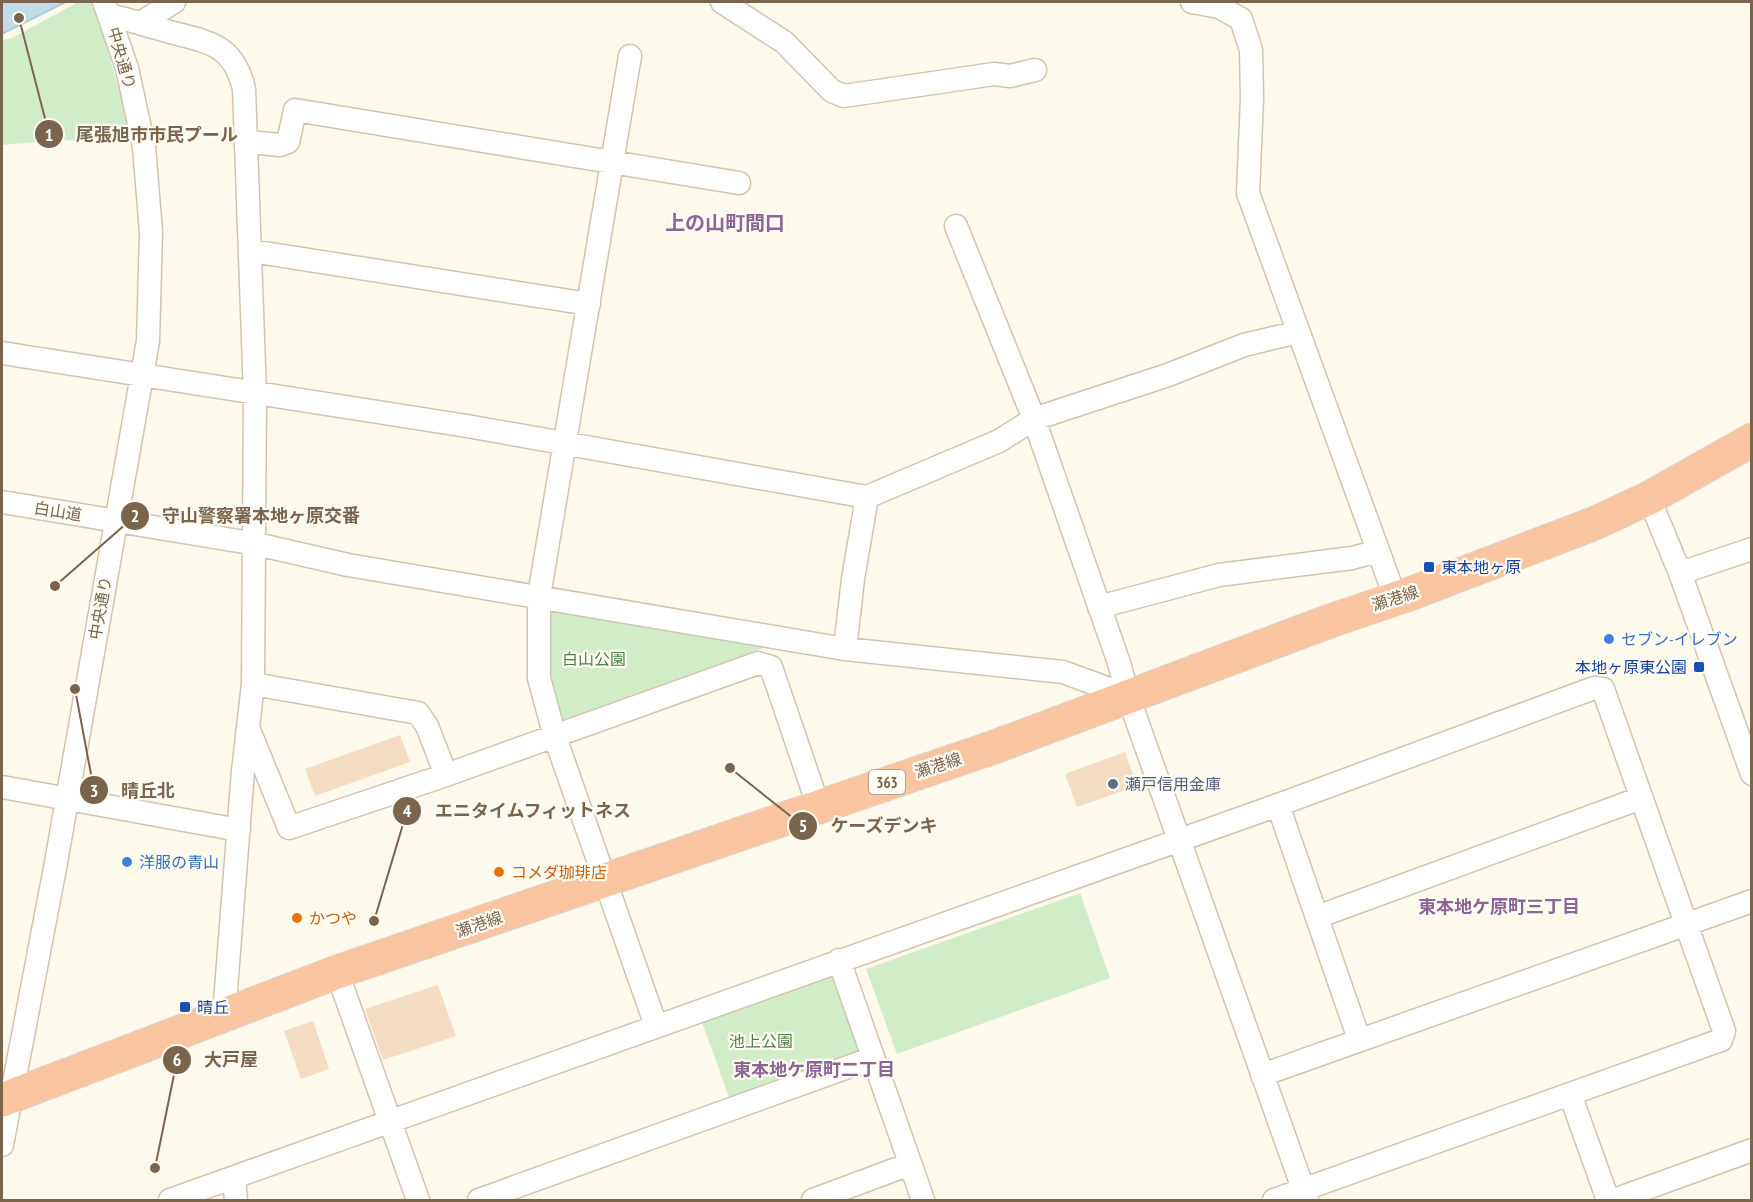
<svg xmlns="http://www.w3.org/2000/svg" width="1753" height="1202" viewBox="0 0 1753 1202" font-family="'PT Sans Narrow','Noto Sans JP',sans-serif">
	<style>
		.green { fill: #d1edc8 }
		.water { fill: #bedce9; stroke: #a4cadb; stroke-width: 1.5 }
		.building { fill: #f4ddc2 }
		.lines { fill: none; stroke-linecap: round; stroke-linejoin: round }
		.minor-casing { stroke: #d2c3af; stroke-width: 25 }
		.highway-casing { stroke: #ddd7d0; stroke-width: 35 }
		.minor { stroke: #fff; stroke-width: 22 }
		.highway { stroke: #f9c5a1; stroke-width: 33 }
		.transit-dot { fill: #1a4fb4; stroke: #fffcf3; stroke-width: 2 }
		.shop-dot { fill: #3f7fe0; stroke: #fffcf3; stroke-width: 2 }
		.service-dot { fill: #5c6f8a; stroke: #fffcf3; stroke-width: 2 }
		.food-dot { fill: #e8710a; stroke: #fffcf3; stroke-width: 2 }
		.labels { text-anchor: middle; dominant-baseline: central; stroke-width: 4.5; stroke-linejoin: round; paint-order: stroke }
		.shield { fill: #fffcf3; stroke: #a3927e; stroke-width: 1.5 }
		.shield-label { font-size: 15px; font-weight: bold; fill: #7b644c }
		.street-label { font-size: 16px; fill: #7b644c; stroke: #fffcf3 }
		.transit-label { font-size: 16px; fill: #164399; stroke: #fffcf3; text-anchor: start }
		.shop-label { font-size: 16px; fill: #366cbe; stroke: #fffcf3; text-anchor: start }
		.park-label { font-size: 16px; fill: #4c8143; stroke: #fffcf3 }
		.service-label { font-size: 16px; fill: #4e5e75; stroke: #fffcf3; text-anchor: start }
		.food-label { font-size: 16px; fill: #c56008; stroke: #fffcf3; text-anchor: start }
		.neighbourhood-label { font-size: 18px; font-weight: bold; fill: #8c6596; stroke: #fffcf3 }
		.quarter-label { font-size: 20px; font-weight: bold; fill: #8c6596; stroke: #fffcf3 }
		.leader { fill: none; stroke: #7b644c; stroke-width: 2 }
		.callout-dot { fill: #7b644c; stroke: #fffcf3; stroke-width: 2 }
		.mark-label { font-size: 18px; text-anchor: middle; font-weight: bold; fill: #fff }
		.callout-label { font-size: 18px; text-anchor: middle; font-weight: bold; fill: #7b644c; stroke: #fffcf3; stroke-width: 4.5; stroke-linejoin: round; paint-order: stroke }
	</style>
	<rect width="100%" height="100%" fill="#fdf9eb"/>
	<path class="green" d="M78 2H94L134 143 59 140 2 145V40L12 38Z
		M543 603 772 645 563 720 547 677Z
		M1080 893 1110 978 897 1054 866 969Z
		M833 974 859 1053 729 1097 700 1017Z"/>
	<path class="water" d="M2 2H66L2 34Z"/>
	<path class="building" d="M400 735 410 762 315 796 305 769Z
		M1125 752 1137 786 1077 807 1065 774Z
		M438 985 456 1036 383 1060 365 1009Z
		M313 1021 329 1069 301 1079 284 1031Z"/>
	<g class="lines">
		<defs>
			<path id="minor" d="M722 2 784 42 832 91 844 96 994 74 1010 76 1035 70
				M1192 2 1219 7 1241 19 1251 50 1252 98 1248 193 1395 597
				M109 15C127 19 145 25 163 30 204 42 233 41 244 89L255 394 253 684 243 771 224 1015
				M142 22 174 2
				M630 56 539 596V678L555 737 656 1026
				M248 142 280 145 288 142 295 110 739 183
				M956 226 1034 419 1119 663 1128 696 1307 1200
				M251 251 589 304
				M2 353 467 426 867 497 999 441 1034 419 1168 375 1244 345 1298 332
				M1649 498 1680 573 1752 774
				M2 502 256 544 348 565 845 649 1063 672 1128 696
				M1680 573 1752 549
				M1099 607 1219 575 1352 558 1378 551
				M845 649 853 579 867 497
				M253 684 418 713 427 726 446 775
				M249 730 289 828 446 775 758 663 771 667 819 808
				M2 787 239 830
				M1278 805 1359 1039
				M1317 917 1641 798
				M839 960 923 1200
				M337 972 418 1200
				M1262 1075 1752 901
				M1570 1094 1608 1200
				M2 1145 55 868 148 341 151 232 144 147 127 68 104 2
				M234 1178 236 1200
				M170 1200 1278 805 1594 688 1603 689 1724 1031 1721 1040 1274 1200
				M479 1200 873 1058
				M813 1200 910 1164
				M1614 1200 1752 1150"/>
			<path id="highway" d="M2 1100 337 972 997 746 1330 621 1407 595 1593 524 1649 498 1752 440"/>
		</defs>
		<use href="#minor" class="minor-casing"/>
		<use href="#highway" class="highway-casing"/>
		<use href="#minor" class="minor"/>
		<use href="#highway" class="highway"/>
	</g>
	<g class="transit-dot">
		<rect x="1423" y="561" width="12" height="12" rx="3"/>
		<rect x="1693" y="661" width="12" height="12" rx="3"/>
		<rect x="179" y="1001" width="12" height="12" rx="3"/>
	</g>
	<g class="shop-dot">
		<circle cx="1609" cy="639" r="6"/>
		<circle cx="127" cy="862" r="6"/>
	</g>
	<circle class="service-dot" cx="1113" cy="784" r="6"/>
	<g class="food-dot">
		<circle cx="499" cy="872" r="6"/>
		<circle cx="297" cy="918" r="6"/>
	</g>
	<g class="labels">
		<rect class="shield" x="869" y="770" width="36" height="24" rx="4.5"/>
		<g class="shield-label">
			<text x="887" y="782">363</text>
		</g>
		<g class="street-label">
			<text transform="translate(122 58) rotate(74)">中央通り</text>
			<text transform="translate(58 511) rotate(9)">白山道</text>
			<text transform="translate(1395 598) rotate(-18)">瀬港線</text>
			<text transform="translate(100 608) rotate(-80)">中央通り</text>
			<text transform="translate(938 765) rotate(-18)">瀬港線</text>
			<text transform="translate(479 924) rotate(-19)">瀬港線</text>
		</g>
		<g class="transit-label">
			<text x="1441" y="567">東本地ヶ原</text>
			<text x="1687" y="667" text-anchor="end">本地ヶ原東公園</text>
			<text x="197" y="1007">晴丘</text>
		</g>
		<g class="shop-label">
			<text x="1621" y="639">セブン-イレブン</text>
			<text x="139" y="862">洋服の青山</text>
		</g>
		<g class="park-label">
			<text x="594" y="659">白山公園</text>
			<text x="761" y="1041">池上公園</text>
		</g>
		<g class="service-label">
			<text x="1125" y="784">瀬戸信用金庫</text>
		</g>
		<g class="food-label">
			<text x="511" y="872">コメダ珈琲店</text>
			<text x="309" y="918">かつや</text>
		</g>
		<g class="neighbourhood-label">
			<text x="1499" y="906">東本地ケ原町三丁目</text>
			<text x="814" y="1069">東本地ケ原町二丁目</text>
		</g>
		<g class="quarter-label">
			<text x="725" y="223">上の山町間口</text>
		</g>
	</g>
	<path class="leader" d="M19 18L49 134M55 586L135 516M75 689L94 790M374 921L407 811M730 768L803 826M155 1168L177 1060"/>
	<g class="callout-dot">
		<circle cx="19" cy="18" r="6"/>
		<circle cx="55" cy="586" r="6"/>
		<circle cx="75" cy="689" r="6"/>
		<circle cx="374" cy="921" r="6"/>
		<circle cx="730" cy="768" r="6"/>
		<circle cx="155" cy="1168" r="6"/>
		<circle cx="49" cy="134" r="15"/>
		<circle cx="135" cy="516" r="15"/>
		<circle cx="94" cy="790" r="15"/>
		<circle cx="407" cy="811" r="15"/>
		<circle cx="803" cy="826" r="15"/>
		<circle cx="177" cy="1060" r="15"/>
	</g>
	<g class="mark-label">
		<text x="49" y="141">1</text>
		<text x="135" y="522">2</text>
		<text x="94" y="797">3</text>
		<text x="407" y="817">4</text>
		<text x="803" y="832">5</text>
		<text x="177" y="1066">6</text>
	</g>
	<g class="callout-label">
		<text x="157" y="141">尾張旭市市民プール</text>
		<text x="261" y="522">守山警察署本地ヶ原交番</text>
		<text x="148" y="797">晴丘北</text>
		<text x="533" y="817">エニタイムフィットネス</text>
		<text x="884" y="832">ケーズデンキ</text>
		<text x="231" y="1066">大戸屋</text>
	</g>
	<rect width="1753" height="1202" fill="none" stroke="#7b644c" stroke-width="6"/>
</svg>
